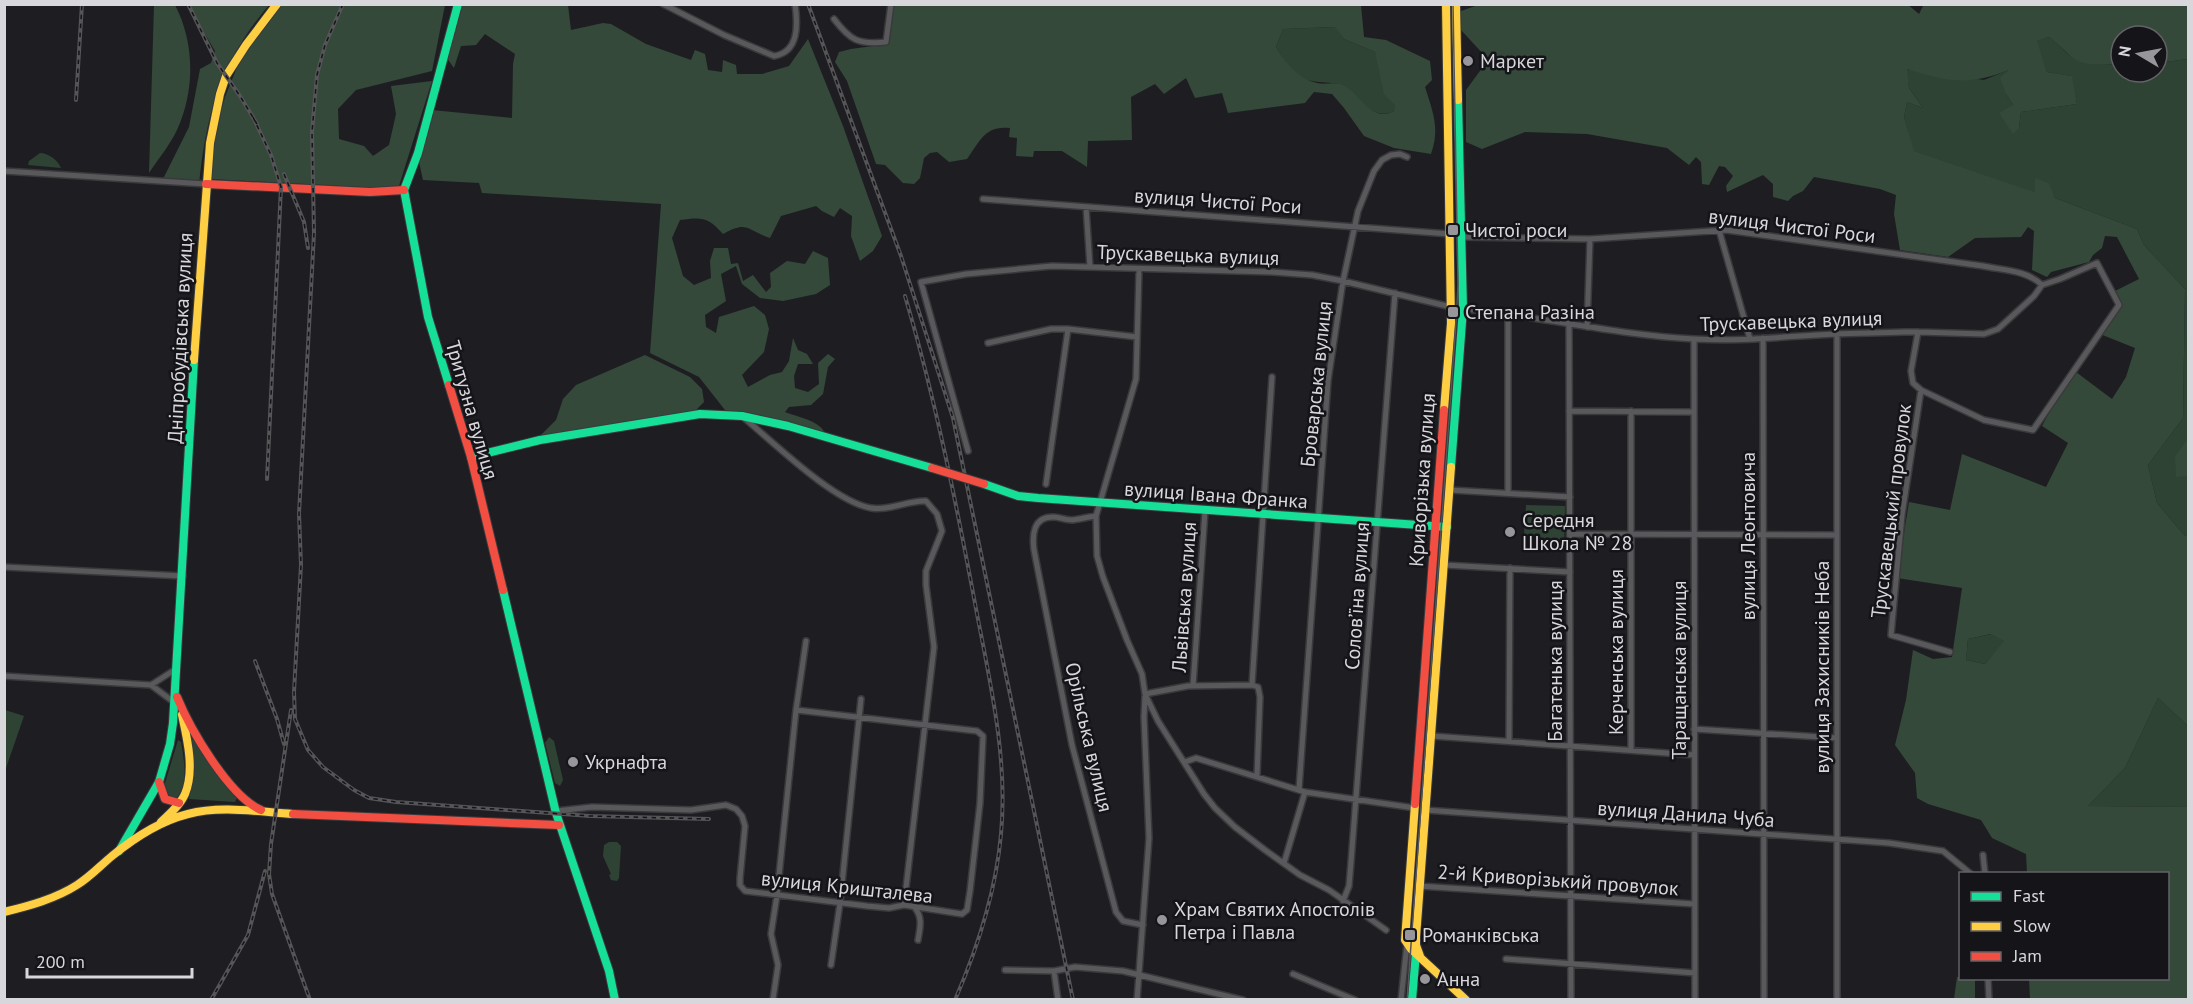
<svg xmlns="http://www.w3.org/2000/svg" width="2193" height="1004" viewBox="0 0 2193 1004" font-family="'PT Sans',sans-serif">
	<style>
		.green { fill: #2e4334 }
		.forest { fill: #34493a; fill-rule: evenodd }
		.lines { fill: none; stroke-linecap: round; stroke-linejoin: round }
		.street-casing { stroke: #3a3a3d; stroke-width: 8 }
		.fast-casing { stroke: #3a3a3d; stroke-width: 10 }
		.slow-casing { stroke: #3a3a3d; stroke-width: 10 }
		.jam-casing { stroke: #3a3a3d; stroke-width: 10 }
		.street { stroke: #59595c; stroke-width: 5 }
		.fast { stroke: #16e098; stroke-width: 8 }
		.slow { stroke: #ffcf43; stroke-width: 8 }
		.jam { stroke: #f24e42; stroke-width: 8 }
		.tram { stroke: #555558; stroke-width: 1.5 }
		.rail-casing { stroke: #555558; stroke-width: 4 }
		.rail { stroke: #141419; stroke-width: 1.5; stroke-dasharray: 4.5; stroke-linecap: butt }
		.jam-bridge-casing { stroke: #3a3a3d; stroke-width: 10; stroke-linecap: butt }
		.jam-bridge { stroke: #f24e42; stroke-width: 8 }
		.poi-dot { fill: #97979b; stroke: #141419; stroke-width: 2 }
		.labels { text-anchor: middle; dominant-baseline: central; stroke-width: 5; stroke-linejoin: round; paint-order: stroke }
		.poi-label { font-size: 20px; fill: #d8d8dc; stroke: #141419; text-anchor: start }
		.street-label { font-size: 20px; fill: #d8d8dc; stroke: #141419 }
	</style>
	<rect width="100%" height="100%" fill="#1e1e22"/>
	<path class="green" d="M1336 27 1344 39 1375 52 1396 105 1394 111C1373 122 1359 97 1344 87 1333 79 1313 86 1299 76 1290 70 1282 57 1276 47L1283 29Z
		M2049 37C2057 42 2063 50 2070 56 2084 67 2104 64 2121 64V72H2157V63L2188 59V439L2176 476H2188V536H2185L2157 503 2148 465 2183 418 2185 289 2144 245 2137 229 2055 198 2048 183 2035 179 2036 193 1913 151 1904 117 1907 102 1923 108 1909 88 1906 69 1984 80 2011 69 2006 94 2013 105 2019 128 2021 112 2077 104 2071 76 2047 72 2036 41Z
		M40 153C48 153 58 160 61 168L28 165 29 161Z
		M1526 505 1565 506 1564 550 1523 549Z
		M1992 634 2005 641 1985 664 1966 660 1968 639Z
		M2158 698 2188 726V807L2088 806 2125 768Z
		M5 710 24 716 5 771 4 710Z
		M194 737 237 798 235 802 189 799 193 776 191 741Z
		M549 737 554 741 563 780 560 786 555 783 545 743Z
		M178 740 181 742C184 759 189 784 176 799L167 797 164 789 165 783Z
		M609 842H617L621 846 619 878 617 881 611 880 609 875 611 874 603 856 604 845Z"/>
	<path class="forest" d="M1481 4H1907L1919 14 1924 4 2188 5V59L2157 63V36H2121V64C2104 64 2084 68 2070 56 2063 49 2057 43 2049 37L2037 41 2047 72 2072 76 2077 104 2021 112 2019 128 2013 134 1999 113 2013 105 2006 94 2000 78 2009 70C1968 86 1948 82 1907 69L1909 88 1923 108 1907 102 1904 117 1914 151 2035 192V178L2049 183 2055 198 2137 229 2144 245 2185 289 2183 418 2148 465 2157 503 2185 536H2188V726L2158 698 2125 768 2088 806 2188 807V999H2030L2029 979 2168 978V874L2027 873 2026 854 1992 838 1981 820 1928 804 1917 798 1915 773 1895 745 1906 700 1913 650 1933 659 1952 657 1962 588 1897 578 1909 502 1950 510 1962 454 2046 487 2068 443 2042 426 2072 369 2112 399 2126 377 2135 348 2100 334 2119 305 2113 292 2139 279 2117 237 2105 236 2102 248 2093 255 2089 262 2051 272 2047 277 2032 270 2034 231 2028 227 2021 237 1975 238 1948 257 1900 250 1894 214 1896 195 1880 189 1814 177 1803 191 1793 196 1788 201 1773 197V184L1763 175 1727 192 1726 186 1733 176 1725 167 1719 166 1709 185 1702 184 1701 162 1696 157 1689 165 1667 148 1587 134 1525 132 1482 149 1466 142V90L1485 64V56L1461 30V11ZM1991 634 2004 641 1985 664 1966 660 1968 639Z
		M154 5H175C195 43 195 91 177 130 170 145 158 159 149 173Z
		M188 5H269C221 62 207 110 199 184L162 181 189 127 200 69 211 63 215 51Z
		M281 5H445L432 71 356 90 338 109 339 139 364 146 373 156 389 145 396 114 391 86 432 81 398 189 211 179 215 132 225 97 244 50Z
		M461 5H568L571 30 603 23 611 24 646 44 691 60 695 50 705 54 708 70 722 72 723 60 736 65 737 74H762L789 66 808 39 843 126 882 236 873 251 860 261 851 236 852 216 840 208 834 217 822 211 816 206 781 216 770 238C746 230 748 220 723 234 708 217 702 217 680 220L672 238 683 276 694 285 711 278 710 261 714 248H728L731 264 738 263 743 281 753 275 766 292 771 287 770 273 787 261 805 264 813 251 828 258 830 285 816 294 783 301 760 298 742 284 736 266 721 274 726 301 705 315 706 327 716 333 719 317 754 306 765 315 769 329 764 352 742 375 748 387 770 375 782 372 789 361 793 338 798 350 807 354 813 364H798L794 376 795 388 808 392 819 384 818 363 828 354 835 359 828 367 823 394 811 405 789 407 785 412C797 417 819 420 825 433L725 410 699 377 650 353 661 204 482 193 479 183 423 180 419 162 432 110 512 118 513 64 515 54 485 34 476 45 461 46 454 68 446 57Z
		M894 5H1361L1364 37 1386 40 1430 61 1432 80 1425 87C1433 112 1440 129 1431 154L1394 148 1364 136 1344 108 1332 94 1314 92 1305 103 1228 113 1222 93 1195 98 1186 78 1164 94 1155 84 1131 97 1132 140 1088 141 1087 167 1062 151H1034L1033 157 1016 156 1017 138 1009 137 1010 128C985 125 980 141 967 159L949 162 937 152 930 153 924 158 920 178 914 184 903 183 885 165 876 164 847 81 835 62 839 52 851 49 887 44ZM1335 27 1344 39 1375 52 1384 94 1395 105 1394 111C1369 124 1360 90 1340 84 1333 82 1324 85 1317 83 1298 79 1286 63 1276 47L1283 29Z
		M645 355 690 377 702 389 704 402 695 411 538 438 556 420 563 399 576 385Z
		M2188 439V476L2176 477 2175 456Z
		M1957 977 1975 979V999H1954Z"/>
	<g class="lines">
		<defs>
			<path id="street" d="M663 4 724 35 774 56C799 52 798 25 795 4
				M834 19C850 40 858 45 886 42L891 4
				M4 171 206 184
				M983 199 1450 234
				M1086 207 1090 267
				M1719 230 1750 339
				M1462 237 1590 239 1726 230 1983 266C2002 270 2027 270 2042 285
				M1139 270 1136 379 1096 516 1097 556 1103 577 1127 640 1142 674 1145 694 1158 721 1204 794 1215 808 1235 827 1265 850 1300 875 1329 890 1386 930
				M1463 309C1540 316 1616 335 1694 339 1741 342 1788 336 1835 334 1858 333 1881 333 1904 332H1918L1984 334 1998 329 2034 296 2042 285 2060 279 2097 263 2119 305 2033 430 1984 420 1921 390 1913 383 1911 371 1918 332
				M1569 323 1571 1000
				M1587 327 1590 239
				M1763 338 1764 1000
				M1694 339 1695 1000
				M988 343 1051 329H1068L1137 337
				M1921 390 1902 515 1891 635 1950 652
				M1569 411 1693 412
				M1631 411V750
				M743 417C773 442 834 502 871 508 891 511 908 500 926 501L937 514 942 531 926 571V585L934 647 904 905
				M968 451 921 282 966 274 1052 266 1272 272 1312 275 1343 281 1451 307
				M1046 484 1068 329
				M1450 490 1570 497
				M1508 492V313
				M1096 516C1088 517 1080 519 1072 520 1065 520 1059 517 1053 517 1033 517 1032 535 1034 550L1072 745 1116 912 1123 921 1143 925
				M1570 534 1837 535
				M1444 565 1570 572
				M4 567 183 576
				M4 676 151 685 176 669
				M151 685 175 703
				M1193 686 1205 511
				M1145 694 1188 686 1252 685
				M1694 729 1837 738
				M1432 736 1694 755
				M1509 740 1510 568
				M1185 762 1196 758 1305 792 1415 808
				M1257 776 1260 697 1258 687 1252 685 1272 377
				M1299 789 1328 381 1343 281 1358 211 1374 171 1382 160 1391 155 1400 154 1407 157
				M1425 810 1889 843 1943 851 1971 874
				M556 811 592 807 691 810 726 805 736 809 742 816 745 826 740 878V885L745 891 867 906 889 908 904 905 962 914 967 910 970 891 980 803 983 736 977 731 796 710
				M1983 855 1985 874
				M1284 863 1305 792
				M1419 886 1694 904
				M1343 901 1349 886 1351 862 1395 293
				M915 908C923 918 920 928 918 940
				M1506 959 1695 973
				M831 965 840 903 861 699
				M1005 970 1054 971 1075 967 1123 971 1243 1000
				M1054 971 1058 1000
				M1293 974 1355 1000
				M1988 978 1989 1000
				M773 999 778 965 771 934 777 895 796 710 806 641
				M1137 1000 1149 838 1144 717 1145 696
				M1401 1000 1407 944
				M1837 1000V334"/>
			<path id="fast" d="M449 385 428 317 404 190 418 153 458 4
				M471 457 540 440 700 414 742 416 788 426 932 468
				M1451 467 1463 309 1458 100
				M984 484 1018 496 1038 498 1447 527
				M503 590 556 813 609 971 615 1000
				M119 851 159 782 170 744 173 723 194 360
				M1412 1000 1416 953"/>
			<path id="slow" d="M1456 4 1458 100
				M194 360 210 143 220 94 226 76 246 45 277 4
				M1444 410 1451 323 1446 4
				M1415 804 1405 940 1411 949 1466 1000
				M161 822C170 814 180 805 185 794 195 770 187 738 182 715
				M4 912C29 906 55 899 77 885 90 877 100 866 112 856 134 838 160 821 188 814 221 805 259 812 293 814
				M1420 956 1416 945V937L1451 467"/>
			<path id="jam" d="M206 184 370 192 404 190
				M449 385 471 457 503 590
				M177 697C190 729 229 796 261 810
				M159 782 165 799 179 803
				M1415 804 1444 410
				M293 814 559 825"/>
		</defs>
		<use href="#street" class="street-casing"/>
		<use href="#fast" class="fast-casing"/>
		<use href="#slow" class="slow-casing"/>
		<use href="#jam" class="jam-casing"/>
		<use href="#street" class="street"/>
		<use href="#fast" class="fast"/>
		<use href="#slow" class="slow"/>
		<use href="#jam" class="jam"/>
		<path class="tram" d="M1407 1000 1456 323 1458 284 1453 4"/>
		<defs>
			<path id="rail" d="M188 4 217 63 240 96 257 124
				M343 4 325 45 317 75 312 132 314 233 299 514 301 565 294 692 295 719 308 750 323 767 354 790 369 798 396 802 590 816 709 819
				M808 4 901 256 953 418 1073 1000
				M76 100 82 4
				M253 117 271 155 281 187 267 479
				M284 174 304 222 308 248
				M905 296C936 401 957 507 977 614 991 686 1008 761 1001 834 996 892 978 947 955 1000
				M255 661 277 719 284 744
				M291 710 271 844 269 874 272 894 310 1000
				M211 1000 248 935 265 871"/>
		</defs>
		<use href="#rail" class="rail-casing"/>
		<use href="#rail" class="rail"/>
		<defs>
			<path id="jam-bridge" d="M932 468 984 484"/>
		</defs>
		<use href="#jam-bridge" class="jam-bridge-casing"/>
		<use href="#jam-bridge" class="jam-bridge"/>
	</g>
	<g class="poi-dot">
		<circle cx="1468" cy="61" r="6"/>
		<rect x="1447" y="224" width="12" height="12" rx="3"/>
		<rect x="1447" y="306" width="12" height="12" rx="3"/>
		<circle cx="1510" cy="532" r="6"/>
		<circle cx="573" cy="762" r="6"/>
		<circle cx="1162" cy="920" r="6"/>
		<rect x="1404" y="929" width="12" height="12" rx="3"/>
		<circle cx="1425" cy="979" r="6"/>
	</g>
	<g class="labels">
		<g class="poi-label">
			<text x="1480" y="61">Маркет</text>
			<text x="1465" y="230">Чистої роси</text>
			<text x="1465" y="312">Степана Разіна</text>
			<text x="1522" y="520">Середня<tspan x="1522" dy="23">Школа № 28</tspan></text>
			<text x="585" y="762">Укрнафта</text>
			<text x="1174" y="909">Храм Святих Апостолів<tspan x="1174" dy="23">Петра і Павла</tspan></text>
			<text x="1422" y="935">Романківська</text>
			<text x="1437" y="979">Анна</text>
		</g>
		<g class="street-label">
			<text transform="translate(1218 201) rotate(4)">вулиця Чистої Роси</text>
			<text transform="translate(1792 226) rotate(7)">вулиця Чистої Роси</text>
			<text transform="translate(1188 255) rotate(2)">Трускавецька вулиця</text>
			<text transform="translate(1791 321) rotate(-2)">Трускавецька вулиця</text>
			<text transform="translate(180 338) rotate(-87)">Дніпробудівська вулиця</text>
			<text transform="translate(1316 384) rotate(-84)">Броварська вулиця</text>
			<text transform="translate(472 410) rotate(74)">Тритузна вулиця</text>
			<text transform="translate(1422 480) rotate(-86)">Криворізька вулиця</text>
			<text transform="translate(1216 495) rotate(4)">вулиця Івана Франка</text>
			<text transform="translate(1891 511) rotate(-83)">Трускавецький провулок</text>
			<text transform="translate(1748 536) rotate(-90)">вулиця Леонтовича</text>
			<text transform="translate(1357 596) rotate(-86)">Соловʼїна вулиця</text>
			<text transform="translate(1184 597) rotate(-86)">Львівська вулиця</text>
			<text transform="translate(1616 652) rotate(-90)">Керченська вулиця</text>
			<text transform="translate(1555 661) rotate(-90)">Багатенька вулиця</text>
			<text transform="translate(1822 667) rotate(-90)">вулиця Захисників Неба</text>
			<text transform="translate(1679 670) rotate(-90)">Таращанська вулиця</text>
			<text transform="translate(1089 737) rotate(77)">Орільська вулиця</text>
			<text transform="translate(1686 814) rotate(4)">вулиця Данила Чуба</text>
			<text transform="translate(1558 880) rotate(4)">2-й Криворізький провулок</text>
			<text transform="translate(847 887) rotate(6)">вулиця Кришталева</text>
		</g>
	</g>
	<rect width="2193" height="1004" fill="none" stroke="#d8d8dc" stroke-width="12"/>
	<rect x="1959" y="872" width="210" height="108" fill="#141419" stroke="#626267" stroke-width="1.5"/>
	<rect x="1971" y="892" width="30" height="9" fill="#16e098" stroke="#626267" stroke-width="1.5"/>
	<text x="2013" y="902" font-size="18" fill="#d8d8dc">Fast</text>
	<rect x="1971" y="922" width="30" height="9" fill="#ffcf43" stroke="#626267" stroke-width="1.5"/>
	<text x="2013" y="932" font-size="18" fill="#d8d8dc">Slow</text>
	<rect x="1971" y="952" width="30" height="9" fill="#f24e42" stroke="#626267" stroke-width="1.5"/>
	<text x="2013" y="962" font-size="18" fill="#d8d8dc">Jam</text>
	<g transform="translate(2139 54) rotate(280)"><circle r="28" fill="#141419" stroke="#626267" stroke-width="1.5"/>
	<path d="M0-4.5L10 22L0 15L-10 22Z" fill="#97979b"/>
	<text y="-9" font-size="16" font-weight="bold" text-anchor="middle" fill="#d8d8dc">N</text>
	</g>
	<path d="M27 968v9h165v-9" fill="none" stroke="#d8d8dc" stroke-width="3"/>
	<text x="36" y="968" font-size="18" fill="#d8d8dc" stroke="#141419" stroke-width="4.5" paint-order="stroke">200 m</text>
</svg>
